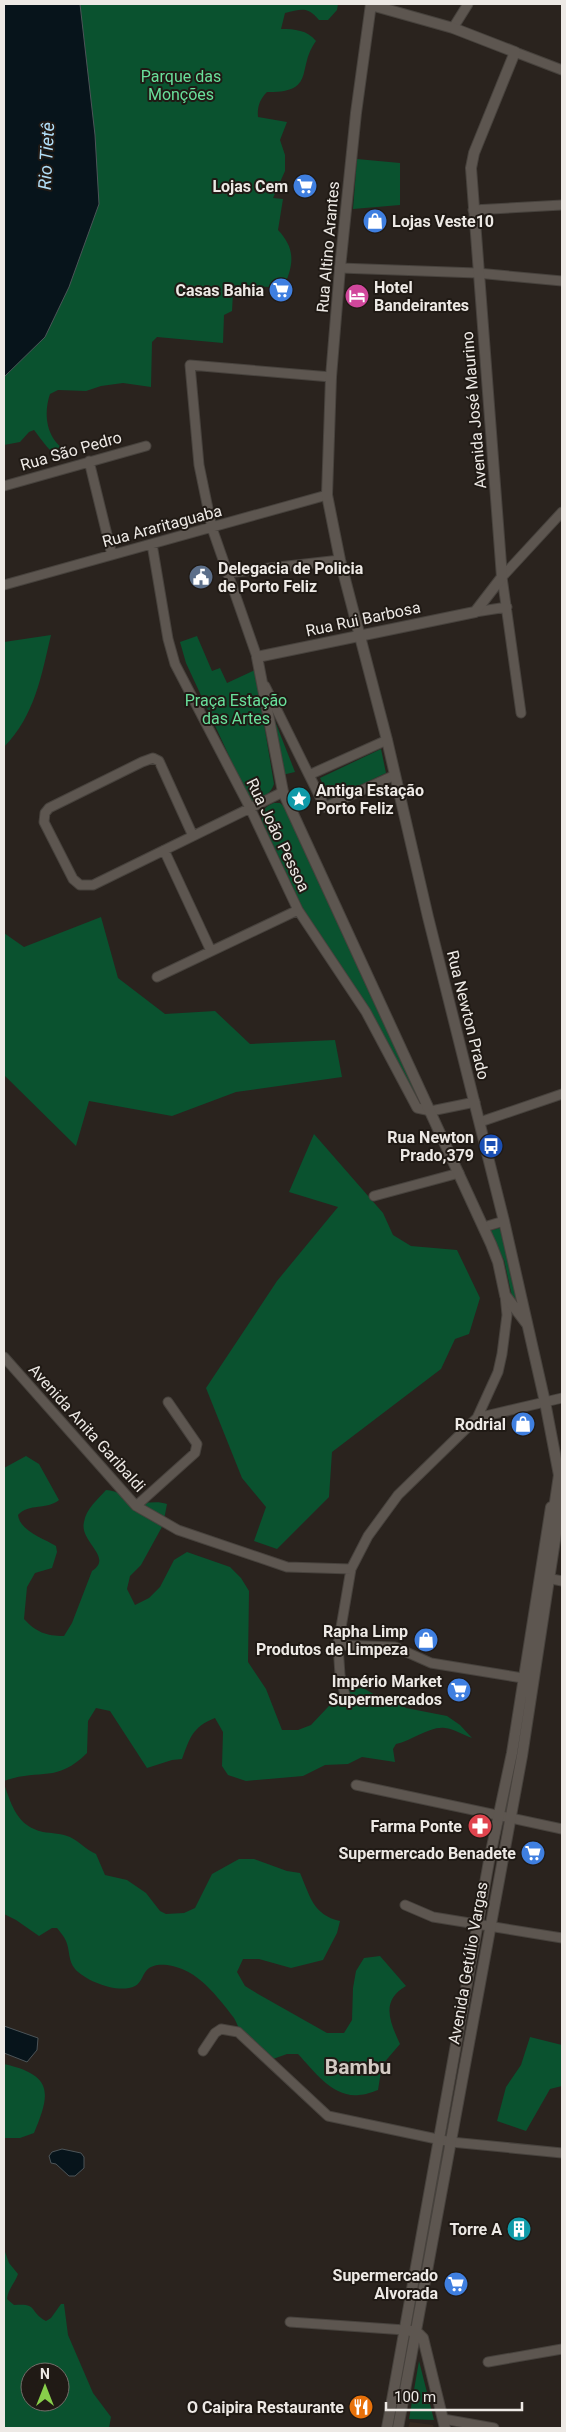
<svg xmlns="http://www.w3.org/2000/svg" width="566" height="2432" viewBox="0 0 566 2432" font-family="Roboto,sans-serif">
	<style>
		.built { fill: #352a20 }
		.green { fill: #0a522f; fill-rule: evenodd }
		.water { fill: #07141b; stroke: #4c5458 }
		.lines { fill: none; stroke-linecap: round; stroke-linejoin: round }
		.minor-casing { stroke: #47423d; stroke-width: 11 }
		.tertiary-casing { stroke: #47423d; stroke-width: 12 }
		.minor { stroke: #5d5650; stroke-width: 9 }
		.tertiary { stroke: #5d5650; stroke-width: 10 }
		.labels { text-anchor: middle; dominant-baseline: central; stroke-width: 4; stroke-linejoin: round; paint-order: stroke }
		.park-label { font-size: 16px; fill: #69e09b; stroke: #201a15 }
		.poi-label { font-size: 16px; font-weight: bold; fill: #ede9e5; stroke: #201a15; text-anchor: end }
		.street-label { font-size: 16px; fill: #ede9e5; stroke: #201a15 }
		.water-label { font-size: 18px; font-style: italic; fill: #b1def7; stroke: #201a15 }
		.district-label { font-size: 21px; font-weight: bold; fill: #d3cac3; stroke: #201a15 }
	</style>
	<rect width="100%" height="100%" fill="#2a231e"/>
	<path class="built" d="M410 2422 433 2425 434 2428H408Z"/>
	<path class="green" d="M74 4H338L337 10 328 20H319C308 6 301 9 285 13L281 29C295 29 307 30 316 41 296 68 317 93 267 92 260 99 257 107 258 117L287 122 280 140 285 155V171L273 198 283 199 278 230C295 248 294 263 285 284L272 287 239 286 233 293 232 311 224 315 223 343 157 337 152 342 151 387 123 383 101 386 86 391 58 390 50 394C42 417 48 445 72 453 57 466 43 441 34 430L29 432 20 442 4 445V329Z
		M357 159 400 163V205L353 209Z
		M51 635C41 677 35 715 4 747V642Z
		M197 636 212 671 220 668 227 683 255 670 274 784C271 793 263 799 254 802L249 799 186 663 180 642Z
		M273 716 295 772 282 775Z
		M381 749 386 773 330 799 320 778Z
		M274 803H280L287 809 421 1103 417 1102 370 1010 302 907 262 821C261 812 265 806 274 803Z
		M101 917 118 978 165 1014 215 1011 250 1044 335 1040 342 1077 236 1092 172 1116 89 1101 76 1146 4 1075V933L24 947Z
		M314 1134 383 1213 393 1235 411 1246 457 1250 480 1298 469 1334 455 1339 441 1369 332 1452 329 1497 277 1549 254 1541 266 1507 242 1478 206 1388 277 1281 338 1207 289 1192Z
		M500 1228 519 1308 513 1301 504 1260 489 1231Z
		M26 1456 39 1464 59 1500C47 1510 29 1503 18 1515 20 1531 43 1538 56 1546L57 1552 52 1568 35 1573 27 1587 24 1619C36 1632 46 1636 64 1636L72 1623 92 1571C114 1557 79 1542 84 1522 86 1509 98 1499 106 1490 118 1490 126 1499 137 1502 147 1504 157 1500 167 1504L163 1525 141 1565 130 1576 127 1589 135 1605 149 1598 160 1587 174 1560 187 1552 230 1567 241 1578 249 1591 248 1662 266 1689 282 1730H298L311 1725 344 1690 363 1688 377 1696 393 1699 406 1708 447 1716 460 1725 472 1738C463 1735 454 1729 445 1728 429 1726 412 1741 396 1744L393 1749 395 1762 362 1757 348 1764 325 1765 303 1776 246 1781 228 1775 222 1766 223 1732 215 1718C192 1727 190 1738 182 1759L172 1760 147 1768 110 1711 96 1708 88 1721 87 1753C56 1784 40 1768 4 1781V1468Z
		M4 1784C12 1806 17 1826 43 1832 51 1833 63 1834 70 1837 80 1842 85 1849 96 1854L105 1875 127 1880 146 1893 160 1911 166 1914 184 1913 195 1908 212 1874 239 1859H254L287 1871 300 1873C310 1896 313 1915 340 1921L337 1933 323 1960 291 1968 259 1959H243L237 1972 245 1986 258 1994 327 2033H344L352 2020 353 1988 356 1971 364 1958 380 1956 406 1986C380 2001 390 2022 400 2044L382 2065 378 2090C372 2092 365 2095 359 2095 333 2098 314 2071 298 2054H287L273 2059C263 2051 251 2044 243 2035 239 2030 237 2023 234 2018 221 2001 203 1977 182 1969 172 1965 154 1961 146 1971 142 1976 141 1983 135 1986 119 1994 87 1982 75 1969 68 1961 70 1950 66 1941 64 1936 60 1932 57 1928H52L39 1936 16 1920 4 1914Z
		M530 2037 562 2045V2086L550 2089 526 2131 497 2121 506 2087 521 2065Z
		M4 2064C53 2075 51 2093 34 2133L20 2138H4Z
		M4 2249 9 2263 18 2274C15 2283 8 2289 7 2299L14 2305C39 2303 28 2311 46 2321L51 2318 61 2304H64L68 2335 93 2393 111 2417 109 2428H4ZM30 2372H60V2402H30Z
		M419 2361 434 2420 409 2419Z"/>
	<path class="water" d="M4 4H80L95 135 99 204 69 287 45 337 4 377Z
		M4 2026 38 2038 37 2050 27 2062 4 2053Z
		M62 2149 81 2153 84 2157V2168L75 2176H69L56 2164 51 2163 49 2156 52 2152Z"/>
	<g class="lines">
		<defs>
			<path id="minor" d="M453 28 468 4
				M515 52 562 70
				M473 210 562 205
				M340 268 477 273 562 281
				M89 461 112 555
				M4 486 146 446
				M152 544 168 639 175 664 250 808 298 910 366 1012 417 1108 431 1111 475 1102
				M227 573 340 560
				M4 585 327 495
				M475 612 507 607
				M257 657 212 528 199 465 190 365 331 377
				M265 686 309 775
				M521 713 502 577 562 512
				M387 740 309 775 325 807 395 775
				M193 836 159 761 153 758 142 762 49 808 45 813 44 822 73 879 80 885H93L283 792
				M164 850 211 951
				M157 977 298 910
				M480 1122 562 1094
				M374 1196 459 1173
				M484 1227 504 1221
				M4 1357 136 1506 178 1530 287 1567 351 1569
				M477 1418 562 1398
				M136 1506 195 1453 197 1444 168 1402
				M542 1577 562 1581
				M338 1645 395 1647 431 1663 529 1679
				M345 1695 340 1675 338 1645 351 1569 368 1536 398 1495 477 1418 498 1372 502 1354 507 1315 505 1295
				M356 1785 562 1829
				M405 1905 433 1917 562 1938
				M203 2051 215 2033 221 2029 238 2032 328 2116 451 2142 562 2153
				M290 2322 405 2330
				M488 2362 562 2349
				M443 2419 494 2428"/>
			<path id="tertiary" d="M371 4 356 113 340 268 331 377 327 495 340 560 387 740 428 917 504 1221 545 1402 559 1475 555 1502
				M371 5 453 28 515 52 474 153 471 168 502 577 475 612 257 657 283 792 491 1244 498 1262 505 1295 527 1324
				M411 2331 419 2334 423 2338 445 2428
				M387 2428 489 1861 512 1753 551 1507
				M398 2428 522 1756 561 1501"/>
		</defs>
		<use href="#minor" class="minor-casing"/>
		<use href="#tertiary" class="tertiary-casing"/>
		<use href="#minor" class="minor"/>
		<use href="#tertiary" class="tertiary"/>
	</g>
	<defs>
		<symbol id="supermarket-disc" viewBox="-11 -11 22 22"><circle r="9.5" fill="#3f7fe0" stroke="#201a15"/><path d="M-6-5.5h2.5l.6 2H6L4.5 2H-2.5L-4.4-4H-6ZM-1.5 3.2a1.3 1.3 0 1 0 .1 0ZM3 3.2a1.3 1.3 0 1 0 .1 0Z" fill="#fff"/></symbol>
		<symbol id="shop-disc" viewBox="-11 -11 22 22"><circle r="9.5" fill="#3f7fe0" stroke="#201a15"/><path d="M-5-2.5h2.3a2.7 3.5 0 0 1 5.4 0H5L5.5 6h-11ZM-1.5-2.5h3a1.5 2.3 0 0 0-3 0Z" fill="#fff"/></symbol>
		<symbol id="hotel-disc" viewBox="-11 -11 22 22"><circle r="9.5" fill="#d1479c" stroke="#201a15"/><path d="M-6-4.5h1.5V1H6V5H4.5V3h-9V5H-6ZM-4 0a1.8 1.8 0 1 1 3.6 0ZM.5 0V-2.5h3Q6-2.5 6 0Z" fill="#fff"/></symbol>
		<symbol id="civic-disc" viewBox="-11 -11 22 22"><circle r="9.5" fill="#5c6f8a" stroke="#201a15"/><path d="M-.6-6.5H3V-4.5H.6V-3L4-1V1h2V6H-6V1h2V-1L-.6-3ZM-1.2 2.5V6h2.4V2.5Z" fill="#fff"/></symbol>
		<symbol id="sight-disc" viewBox="-11 -11 22 22"><circle r="9.5" fill="#0f9aa8" stroke="#201a15"/><path d="M0-6L1.8-2.2L6-1.7L2.9 1.2L3.7 5.4L0 3.3L-3.7 5.4L-2.9 1.2L-6-1.7L-1.8-2.2Z" fill="#fff"/></symbol>
		<symbol id="bus-disc" viewBox="-11 -11 22 22"><circle r="9.5" fill="#1a4fb4" stroke="#201a15"/><path d="M-5-6H5V4H4V6H2V4H-2V6H-4V4H-5ZM-3.5-4V0h7V-4ZM-3.5 1.2v1.5H-2V1.2ZM2 1.2v1.5H3.5V1.2Z" fill="#fff"/></symbol>
		<symbol id="pharmacy-disc" viewBox="-11 -11 22 22"><circle r="9.5" fill="#e0444e" stroke="#201a15"/><path d="M-2-6h4v4h4v4h-4v4h-4v-4h-4v-4h4Z" fill="#fff"/></symbol>
		<symbol id="building-disc" viewBox="-11 -11 22 22"><circle r="9.5" fill="#0f9aa8" stroke="#201a15"/><path d="M-4-6H4V6H1V3H-1V6H-4ZM-2.5-4.3h1.7v1.8h-1.7ZM.8-4.3h1.7v1.8H.8ZM-2.5-1h1.7V.8h-1.7ZM.8-1h1.7V.8H.8Z" fill="#fff"/></symbol>
		<symbol id="restaurant-disc" viewBox="-11 -11 22 22"><circle r="9.5" fill="#e8710a" stroke="#201a15"/><path d="M-5-6h1v4h1v-4h1v4h1v-4h1v5L-1.5 .5V6h-2V.5L-5-1ZM5-6V6H3V1.5H1.5Q1.5-4 5-6Z" fill="#fff"/></symbol>
	</defs>
	<g fill-rule="evenodd">
		<use href="#supermarket-disc" x="291" y="172" width="28" height="28"/>
		<use href="#shop-disc" x="361" y="207" width="28" height="28"/>
		<use href="#supermarket-disc" x="267" y="276" width="28" height="28"/>
		<use href="#hotel-disc" x="343" y="282" width="28" height="28"/>
		<use href="#civic-disc" x="187" y="563" width="28" height="28"/>
		<use href="#sight-disc" x="285" y="785" width="28" height="28"/>
		<use href="#bus-disc" x="477" y="1132" width="28" height="28"/>
		<use href="#shop-disc" x="509" y="1410" width="28" height="28"/>
		<use href="#shop-disc" x="412" y="1626" width="28" height="28"/>
		<use href="#supermarket-disc" x="445" y="1676" width="28" height="28"/>
		<use href="#pharmacy-disc" x="466" y="1812" width="28" height="28"/>
		<use href="#supermarket-disc" x="519" y="1839" width="28" height="28"/>
		<use href="#building-disc" x="505" y="2215" width="28" height="28"/>
		<use href="#supermarket-disc" x="442" y="2270" width="28" height="28"/>
		<use href="#restaurant-disc" x="347" y="2393" width="28" height="28"/>
	</g>
	<g class="labels">
		<g class="park-label">
			<text x="181" y="76">Parque das<tspan x="181" dy="18">Monções</tspan></text>
			<text x="236" y="700">Praça Estação<tspan x="236" dy="18">das Artes</tspan></text>
		</g>
		<g class="poi-label">
			<text x="288" y="186">Lojas Cem</text>
			<text x="392" y="221" text-anchor="start">Lojas Veste10</text>
			<text x="374" y="287" text-anchor="start">Hotel<tspan x="374" dy="18">Bandeirantes</tspan></text>
			<text x="264" y="290">Casas Bahia</text>
			<text x="218" y="568" text-anchor="start">Delegacia de Policia<tspan x="218" dy="18">de Porto Feliz</tspan></text>
			<text x="316" y="790" text-anchor="start">Antiga Estação<tspan x="316" dy="18">Porto Feliz</tspan></text>
			<text x="474" y="1137">Rua Newton<tspan x="474" dy="18">Prado,379</tspan></text>
			<text x="506" y="1424">Rodrial</text>
			<text x="408" y="1631">Rapha Limp<tspan x="408" dy="18">Produtos de Limpeza</tspan></text>
			<text x="442" y="1681">Império Market<tspan x="442" dy="18">Supermercados</tspan></text>
			<text x="462" y="1826">Farma Ponte</text>
			<text x="516" y="1853">Supermercado Benadete</text>
			<text x="502" y="2229">Torre A</text>
			<text x="438" y="2275">Supermercado<tspan x="438" dy="18">Alvorada</tspan></text>
			<text x="344" y="2407">O Caipira Restaurante</text>
		</g>
		<g class="street-label">
			<text transform="translate(328 247) rotate(-85)">Rua Altino Arantes</text>
			<text transform="translate(474 410) rotate(-95)">Avenida José Maurino</text>
			<text transform="translate(71 451) rotate(-16)">Rua São Pedro</text>
			<text transform="translate(162 526) rotate(-15)">Rua Araritaguaba</text>
			<text transform="translate(363 619) rotate(-12)">Rua Rui Barbosa</text>
			<text transform="translate(278 835) rotate(64)">Rua João Pessoa</text>
			<text transform="translate(468 1015) rotate(76)">Rua Newton Prado</text>
			<text transform="translate(87 1428) rotate(48)">Avenida Anita Garibaldi</text>
			<text transform="translate(468 1963) rotate(-80)">Avenida Getúlio Vargas</text>
		</g>
		<g class="water-label">
			<text transform="translate(46 156) rotate(-87)">Rio Tietê</text>
		</g>
		<g class="district-label">
			<text x="358" y="2067">Bambu</text>
		</g>
	</g>
	<rect width="566" height="2432" fill="none" stroke="#ede9e5" stroke-width="10"/>
	<g transform="translate(45 2387)"><circle r="24" fill="#201a15" stroke="#726d68"/>
	<path d="M0-4L9 19L0 12L-9 19Z" fill="#88cf4a"/>
	<text y="-8" font-size="14" font-weight="bold" text-anchor="middle" fill="#ede9e5">N</text>
	</g>
	<path d="M386 2402v8h136v-8" fill="none" stroke="#ede9e5" stroke-width="2.5"/>
	<text x="394" y="2402" font-size="15" fill="#ede9e5" stroke="#201a15" stroke-width="4" paint-order="stroke">100 m</text>
</svg>
